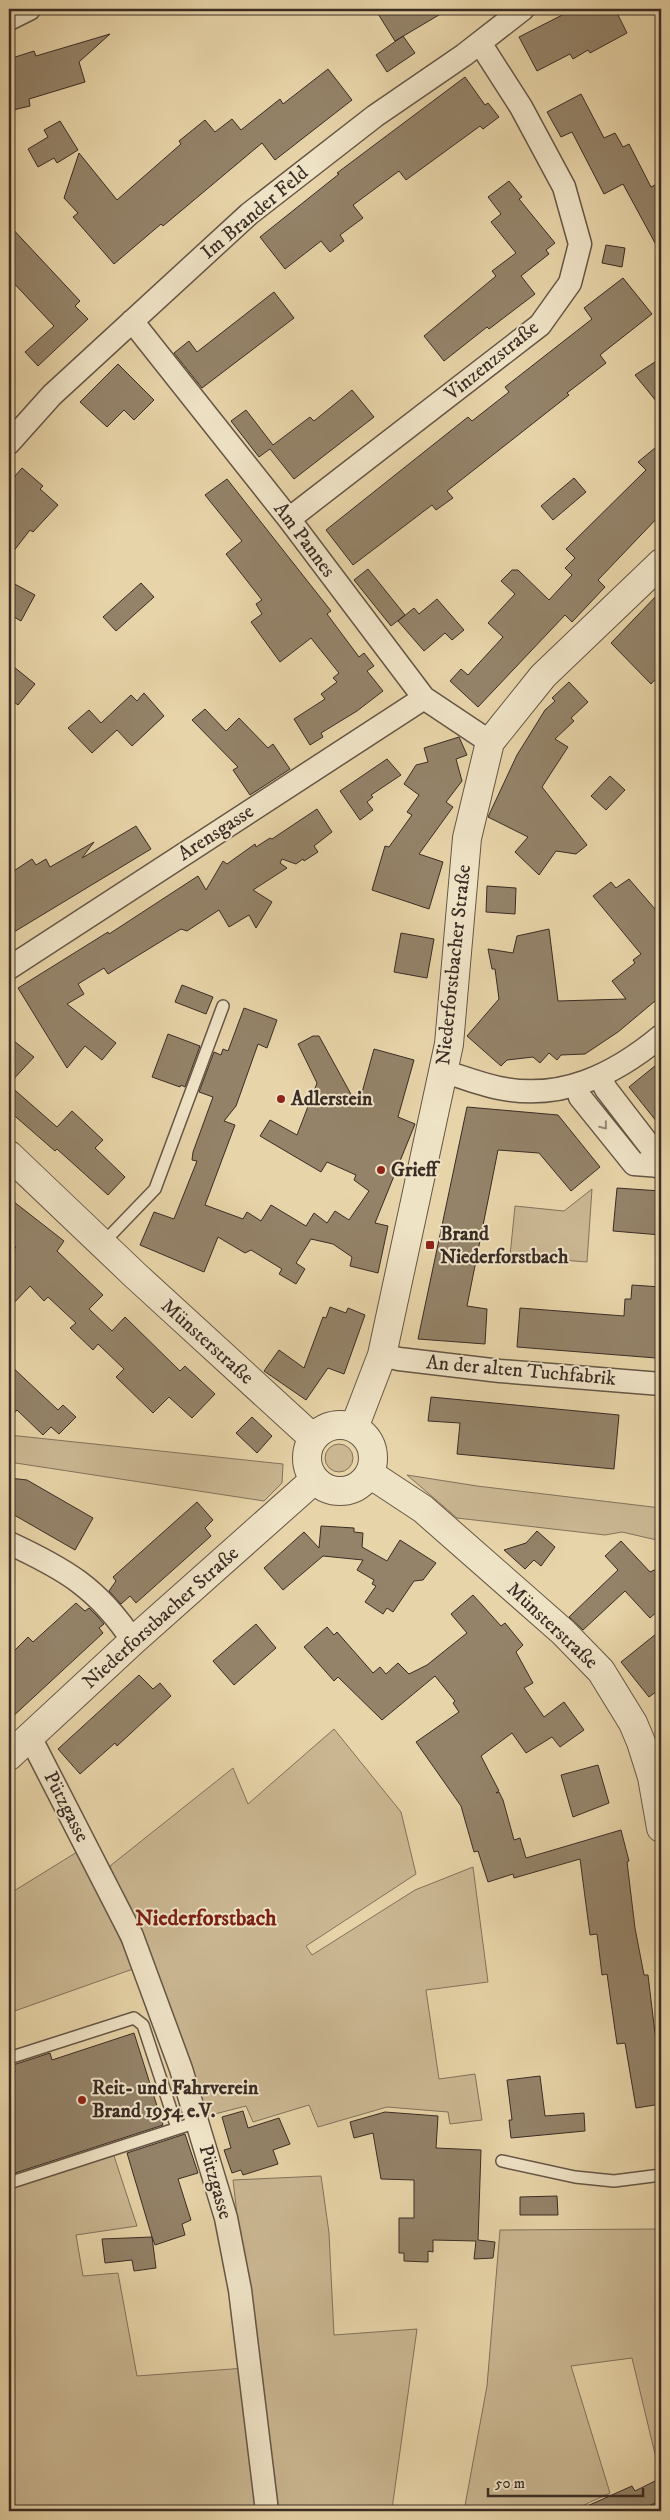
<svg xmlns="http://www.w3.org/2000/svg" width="670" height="2520" viewBox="0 0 670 2520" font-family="'IM FELL DW Pica',serif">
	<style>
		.green { fill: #cab792; stroke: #82725c }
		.building { fill: #948369; stroke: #3a2c25 }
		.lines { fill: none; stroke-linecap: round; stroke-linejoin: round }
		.service-casing { stroke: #655646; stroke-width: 14 }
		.minor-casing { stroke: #655646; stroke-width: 25 }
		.tertiary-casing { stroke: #655646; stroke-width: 30 }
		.service { stroke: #efe3c6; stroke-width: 11 }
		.minor { stroke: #efe3c6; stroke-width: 22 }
		.tertiary { stroke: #efe3c6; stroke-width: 28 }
		.oneway { stroke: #948876 }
		.poi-dot { fill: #8f2418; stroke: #efe3c6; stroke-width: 2 }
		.labels { text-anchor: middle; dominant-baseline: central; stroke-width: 4; stroke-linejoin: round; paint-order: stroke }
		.street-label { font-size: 20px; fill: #3a2c25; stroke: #efe3c6 }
		.poi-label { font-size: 20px; font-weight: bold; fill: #3a2c25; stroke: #efe3c6; text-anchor: start }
		.quarter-label { font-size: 22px; font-weight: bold; fill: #7a1f14; stroke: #efe3c6 }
	</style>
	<rect width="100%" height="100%" fill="#e7d4a8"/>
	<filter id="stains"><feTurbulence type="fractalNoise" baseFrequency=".004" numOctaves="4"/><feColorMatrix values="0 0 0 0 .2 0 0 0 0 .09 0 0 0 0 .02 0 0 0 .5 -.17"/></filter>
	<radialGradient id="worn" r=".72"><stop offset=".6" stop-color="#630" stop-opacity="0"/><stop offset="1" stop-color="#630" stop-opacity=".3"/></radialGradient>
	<path class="green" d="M592 1189 587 1262 510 1256 515 1206 564 1211Z
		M9 1435 283 1464 282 1483 264 1501 9 1462Z
		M325 1458a14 14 0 1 1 28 0a14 14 0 1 1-28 0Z
		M407 1475 477 1486 661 1508V1541L622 1532 605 1535 457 1518Z
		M334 1729 401 1812 416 1874 306 1946 312 1955 415 1890 473 1867 488 1982 426 1990 439 2079 475 2074 482 2120 450 2124 448 2112 387 2107 318 2127 309 2105 253 2122 246 2106 207 2116 184 2045 110 1866 233 1768 248 1804Z
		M77 1852 88 1865 133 1969 9 2013V1894Z
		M113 2153 137 2226 76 2235 83 2276 118 2273 137 2376 245 2368 262 2511H9V2187Z
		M321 2176 329 2233 334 2335 417 2329 392 2509 397 2511H273L271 2509 233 2180Z
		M661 2229V2479L632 2358 571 2366 610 2493 571 2511H464L487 2386 500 2230Z"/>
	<path class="building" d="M375 9H449L395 41Z
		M574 9H615L627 33 590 53 588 50 573 59 570 54 537 71 519 37Z
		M110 34 79 62 85 82 29 99 30 106 9 111V59L34 51 36 56Z
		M403 36 415 53 387 72 376 55Z
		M328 69 352 100 275 160 262 143 163 226 161 224 114 264 73 217 78 213 64 198 79 153 117 200 181 144 179 141 205 120 215 132 232 119 241 130 280 99 283 104Z
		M465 77 485 105 488 103 499 117 483 129 480 126 406 180 399 171 353 205 363 218 340 235 344 241 330 252 321 241 285 269 260 237 339 174 337 173Z
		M581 94 604 138 615 133 623 147 629 144 651 187 661 182V254L623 184 604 194 572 132 561 137 547 112Z
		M60 121 78 150 57 163 54 158 38 167 28 149 48 137 44 130Z
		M509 181 522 197 519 199 555 243 546 250 549 254 521 276 535 294 489 329 487 327 444 361 424 336 496 276 492 271 516 253 491 222 501 214 488 197Z
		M9 225 80 301 75 306 88 319 38 366 25 352 54 326 9 278Z
		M606 245 625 248 622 267 602 263Z
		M623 278 652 314 600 355 606 363 567 393 569 395 447 491 453 498 436 510 432 505 353 565 326 530 468 417 472 421 509 392 505 387 592 319 584 308Z
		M274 292 294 318 202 388 174 353 189 341 197 352Z
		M661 358V407L635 375Z
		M118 364 154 400 134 420 124 410 107 427 80 402Z
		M352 390 374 417 294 479 270 449 259 457 231 421 246 410 273 445 310 417 314 421Z
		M661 443V514L598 580 605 587 572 622 565 615 478 707 450 681 461 669 468 675 503 637 488 623 515 594 501 581 512 570H518L549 600 572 575 565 568 575 558 566 549 646 470 638 462Z
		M22 468 43 486 40 489 58 505 33 532 30 530 9 557V483Z
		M574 478 586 492 553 520 541 506Z
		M227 479 331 611 327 614 359 657 364 653 374 666 367 671 383 691 357 711 321 733 323 737 310 745 294 719 325 699 321 694 337 682 333 678 339 673 311 638 280 662 251 622 262 614 256 604 262 600 226 554 242 541 205 495Z
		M368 569 405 615 391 626 354 580Z
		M9 581 35 595 21 621 9 614Z
		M141 583 154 597 116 631 103 617Z
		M661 591V673L651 684 611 643Z
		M437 599 464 630 452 640 445 633 424 651 398 621 414 608 419 614Z
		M9 663 35 684 18 705 9 698Z
		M569 682 588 702 571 718 574 721 555 739 568 747 542 787 587 845 576 854 556 851 539 875 515 852 528 837 488 817 517 755 545 710 555 701 552 698Z
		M144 693 164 716 132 746 117 730 92 753 68 728 89 710 101 723 131 695 137 701Z
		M205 709 226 731 239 718 268 748 273 744 290 769 250 795 233 770 238 767 192 720Z
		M459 737 467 755 456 759 462 781 446 802 453 807 419 854 443 862 429 909 372 890 385 846 389 847 412 815 407 812 419 795 404 784 416 765 428 762 424 748Z
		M387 759 401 775 371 795 373 797 367 802 373 810 360 820 340 791Z
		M610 776 625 790 606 810 591 796Z
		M317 809 332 832 314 846 318 852 304 861 303 859 296 864 282 859 280 863 287 868 253 890 272 902 256 928 249 915 229 927 219 910 187 931 181 929 108 974 104 968 78 984 84 994 67 1004 116 1043 102 1060 85 1046 67 1068 18 988 108 932 109 934 198 876 206 890 223 861 227 864 255 844 256 847 270 838 272 839Z
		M136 826 151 849 9 935V874L32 859 36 865 46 859 50 867 94 842 82 858Z
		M629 879 661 916V996L618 1032 585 1054 561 1055 557 1060 549 1053 540 1063 533 1057 507 1060 501 1066 467 1036 499 999 495 969H492L488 949 513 953 517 936 549 929 558 1001 626 999 612 981 635 963 633 960 641 954 593 896 611 882 616 888Z
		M487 886 516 888 515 914 486 912Z
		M401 933 434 939 427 978 394 972Z
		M182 985 213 997 206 1014 175 1002Z
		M244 1008 277 1020 267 1048 258 1044 236 1106 224 1121 235 1125 205 1205 243 1219 247 1212 261 1221 271 1205 306 1226 314 1213 327 1223 335 1211 349 1220 369 1191 354 1180 356 1175 327 1162 321 1172 260 1136 270 1120 297 1135 317 1083 298 1044 313 1036H319L358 1107 374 1049 414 1060 398 1117 415 1124 375 1223 388 1226 378 1273 350 1266 352 1257 333 1244 311 1239 296 1263 305 1269 296 1284 279 1274 282 1269 251 1250 245 1253 218 1237 204 1272 140 1245 154 1212 174 1219 197 1161 192 1160 193 1152 213 1097 199 1092 214 1052 221 1055 223 1049 228 1051Z
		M168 1034 200 1046 185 1087 181 1085 180 1087 152 1077Z
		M9 1037 34 1057 9 1084Z
		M661 1061V1127L629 1087Z
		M9 1085 57 1127 72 1111 103 1140 95 1148 125 1177 108 1195 57 1149 55 1151 9 1111Z
		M467 1107 558 1115 600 1167 571 1191 539 1153 498 1150 467 1306 487 1309 485 1344 418 1339Z
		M617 1188 661 1191V1235L613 1231Z
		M9 1198 64 1241 57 1251 103 1295 89 1309 112 1331 125 1317 180 1371 185 1366 215 1394 192 1418 169 1397 153 1413 116 1377 124 1369 98 1344 93 1350 70 1328 76 1323 48 1297 44 1301 30 1286 9 1308V1256L16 1247 9 1241Z
		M632 1285 661 1287 656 1358 517 1347 520 1308 624 1316 625 1299H631Z
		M330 1307 346 1313 348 1308 365 1315 344 1374 328 1368 306 1400 264 1371 279 1350 304 1368 323 1317 326 1318Z
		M9 1364 58 1410 63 1405 76 1417 59 1434 51 1427 43 1435 17 1410 9 1419Z
		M431 1397 619 1415 614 1469 457 1454 460 1423 428 1421Z
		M252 1417 272 1436 257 1453 236 1433Z
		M9 1478 27 1480 93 1518 75 1550 9 1512Z
		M197 1502 213 1520 205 1528 211 1536 136 1603 130 1596 121 1604 109 1591 116 1581 113 1577Z
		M321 1526 354 1528V1532L363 1533 362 1547 387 1561 400 1540 436 1563 423 1580 414 1581 393 1612 387 1608 383 1614 365 1602 376 1586 372 1584 374 1580 357 1570 363 1560 323 1556 283 1590 264 1568 304 1532 319 1548Z
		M537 1531 555 1547 541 1566 534 1560 525 1569 504 1550 526 1543Z
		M621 1541 650 1572 661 1567V1608L650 1618 625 1591 583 1630 569 1617 618 1570 605 1556Z
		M473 1595 501 1626 505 1623 523 1645 516 1652 533 1683 524 1688 544 1717 564 1702 584 1730 560 1747 552 1737 526 1753 512 1733 481 1756 499 1791 496 1793 499 1792 503 1800 514 1840 520 1838 526 1858 621 1830 629 1861 627 1862 635 1928 644 1975H648L658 2058H661V2104L636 2108 625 2043 617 2044 607 1974 602 1975 597 1934 590 1935 580 1859 514 1878 513 1874 488 1882 478 1851 474 1852 461 1806 416 1742 459 1712 453 1703 455 1701 435 1676 382 1720 338 1677 334 1681 304 1647 327 1627 334 1635 337 1632 373 1673 380 1667 386 1674 398 1663 409 1674 427 1665 467 1633 451 1614Z
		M76 1603 85 1611 89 1608 97 1616 104 1624 99 1628 103 1633 9 1720V1656L28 1637 33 1642Z
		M256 1624 276 1648 234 1685 213 1661Z
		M661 1630V1688L649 1697 621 1662Z
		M139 1675 153 1689 160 1683 171 1696 117 1746 115 1743 80 1774 58 1749Z
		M598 1765 609 1803 573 1817 561 1775Z
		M134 2033 163 2125 12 2174 9 2162V2074L15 2072 13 2065 50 2053 52 2060Z
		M540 2076 545 2116 584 2113 585 2131 511 2138 509 2120H512L507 2080Z
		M243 2111 248 2128 279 2118 290 2144 273 2150 278 2164 243 2175 241 2170 232 2173 224 2150 231 2148 222 2117Z
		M385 2112 438 2116 436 2148 481 2150 478 2240 495 2242 493 2258 474 2259 476 2241 433 2240V2252L428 2251V2262L404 2261V2253H399V2218H414V2180L381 2179 373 2133 354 2138 350 2122Z
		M185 2134 198 2173 178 2179 191 2220 182 2224 185 2235 155 2245 152 2237 156 2268 134 2271 132 2260 105 2263 102 2239 152 2237 127 2153Z
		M557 2196 558 2215H520V2197Z
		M655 2481 661 2493V2500L638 2511H576L632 2486 635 2491Z"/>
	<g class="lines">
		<defs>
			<path id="service" d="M102 1244 155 1189 223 1006
				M9 2058 134 2018 143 2025 177 2128
				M502 2161 575 2177 614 2181 661 2175
				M9 2183 197 2122
				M655 2511 661 2507"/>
			<path id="minor" d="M9 19 29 9
				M132 321 289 519 424 698 490 742
				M9 443 52 395 249 214 375 116 464 55 523 9
				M289 519 540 325 570 283 580 244 564 187 521 107 480 43
				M9 968 424 698
				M443 1071C462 1077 480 1084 499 1088 561 1101 614 1075 661 1036
				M600 1077 606 1089 656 1154V1166
				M577 1086 580 1097 634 1164 661 1166
				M382 1355 399 1359 500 1371 661 1384
				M9 1543C65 1569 98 1588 133 1641
				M30 1737 132 1936 181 2069 197 2122 226 2218 240 2290 267 2511"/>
			<path id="tertiary" d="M9 1155 136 1276 313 1438
				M307 1458a33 33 0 1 1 66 0a33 33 0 1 1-66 0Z
				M354 1428 382 1355 449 1044 467 838 490 742 543 676 661 563
				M370 1474 423 1509 563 1632 601 1671 633 1723 641 1742 652 1777 661 1828
				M9 1756 133 1641 314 1480"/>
		</defs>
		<use href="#service" class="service-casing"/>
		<use href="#minor" class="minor-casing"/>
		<use href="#tertiary" class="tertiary-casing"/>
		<use href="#service" class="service"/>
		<use href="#minor" class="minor"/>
		<use href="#tertiary" class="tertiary"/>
	</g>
	<defs><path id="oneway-chevron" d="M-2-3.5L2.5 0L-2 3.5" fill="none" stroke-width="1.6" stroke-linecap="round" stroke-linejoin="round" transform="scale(1.25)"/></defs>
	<use class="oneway" href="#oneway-chevron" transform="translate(604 1126) rotate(51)"/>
	<g class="poi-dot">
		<circle cx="281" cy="1099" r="5"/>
		<circle cx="381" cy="1170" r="5"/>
		<rect x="425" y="1240" width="10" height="10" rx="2.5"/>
		<circle cx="82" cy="2100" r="5"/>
	</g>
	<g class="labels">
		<g class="street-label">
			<text transform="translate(255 213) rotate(-40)">Im Brander Feld</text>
			<text transform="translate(492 361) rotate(-39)">Vinzenzstraße</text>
			<text transform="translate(304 540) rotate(53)">Am Pannes</text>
			<text transform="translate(216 833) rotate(-33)">Arensgasse</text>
			<text transform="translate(454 965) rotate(-84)">Niederforstbacher Straße</text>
			<text transform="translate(207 1342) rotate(42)">Münsterstraße</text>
			<text transform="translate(521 1371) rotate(5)">An der alten Tuchfabrik</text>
			<text transform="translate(161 1618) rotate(-42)">Niederforstbacher Straße</text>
			<text transform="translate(552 1626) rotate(43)">Münsterstraße</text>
			<text transform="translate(66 1807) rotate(63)">Pützgasse</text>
			<text transform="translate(215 2182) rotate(74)">Pützgasse</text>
		</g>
		<g class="poi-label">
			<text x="291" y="1099">Adlerstein</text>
			<text x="391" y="1170">Grieff</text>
			<text x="440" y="1234">Brand<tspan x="440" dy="23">Niederforstbach</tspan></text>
			<text x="92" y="2088">Reit- und Fahrverein<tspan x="92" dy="23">Brand 1954 e.V.</tspan></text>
		</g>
		<g class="quarter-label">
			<text x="206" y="1918">Niederforstbach</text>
		</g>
	</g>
	<rect width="670" height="2520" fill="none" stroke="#e7d4a8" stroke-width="30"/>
	<rect x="10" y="10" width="650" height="2500" fill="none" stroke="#3a2c25" stroke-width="2.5"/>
	<rect x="15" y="15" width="640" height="2490" fill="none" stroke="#3a2c25"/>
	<path d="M488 2488v8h155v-8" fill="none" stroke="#3a2c25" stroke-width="2.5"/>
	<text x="495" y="2488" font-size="15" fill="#3a2c25" stroke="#efe3c6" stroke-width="4" paint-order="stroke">50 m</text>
	<rect width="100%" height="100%" filter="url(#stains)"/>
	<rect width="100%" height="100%" fill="url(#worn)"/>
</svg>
